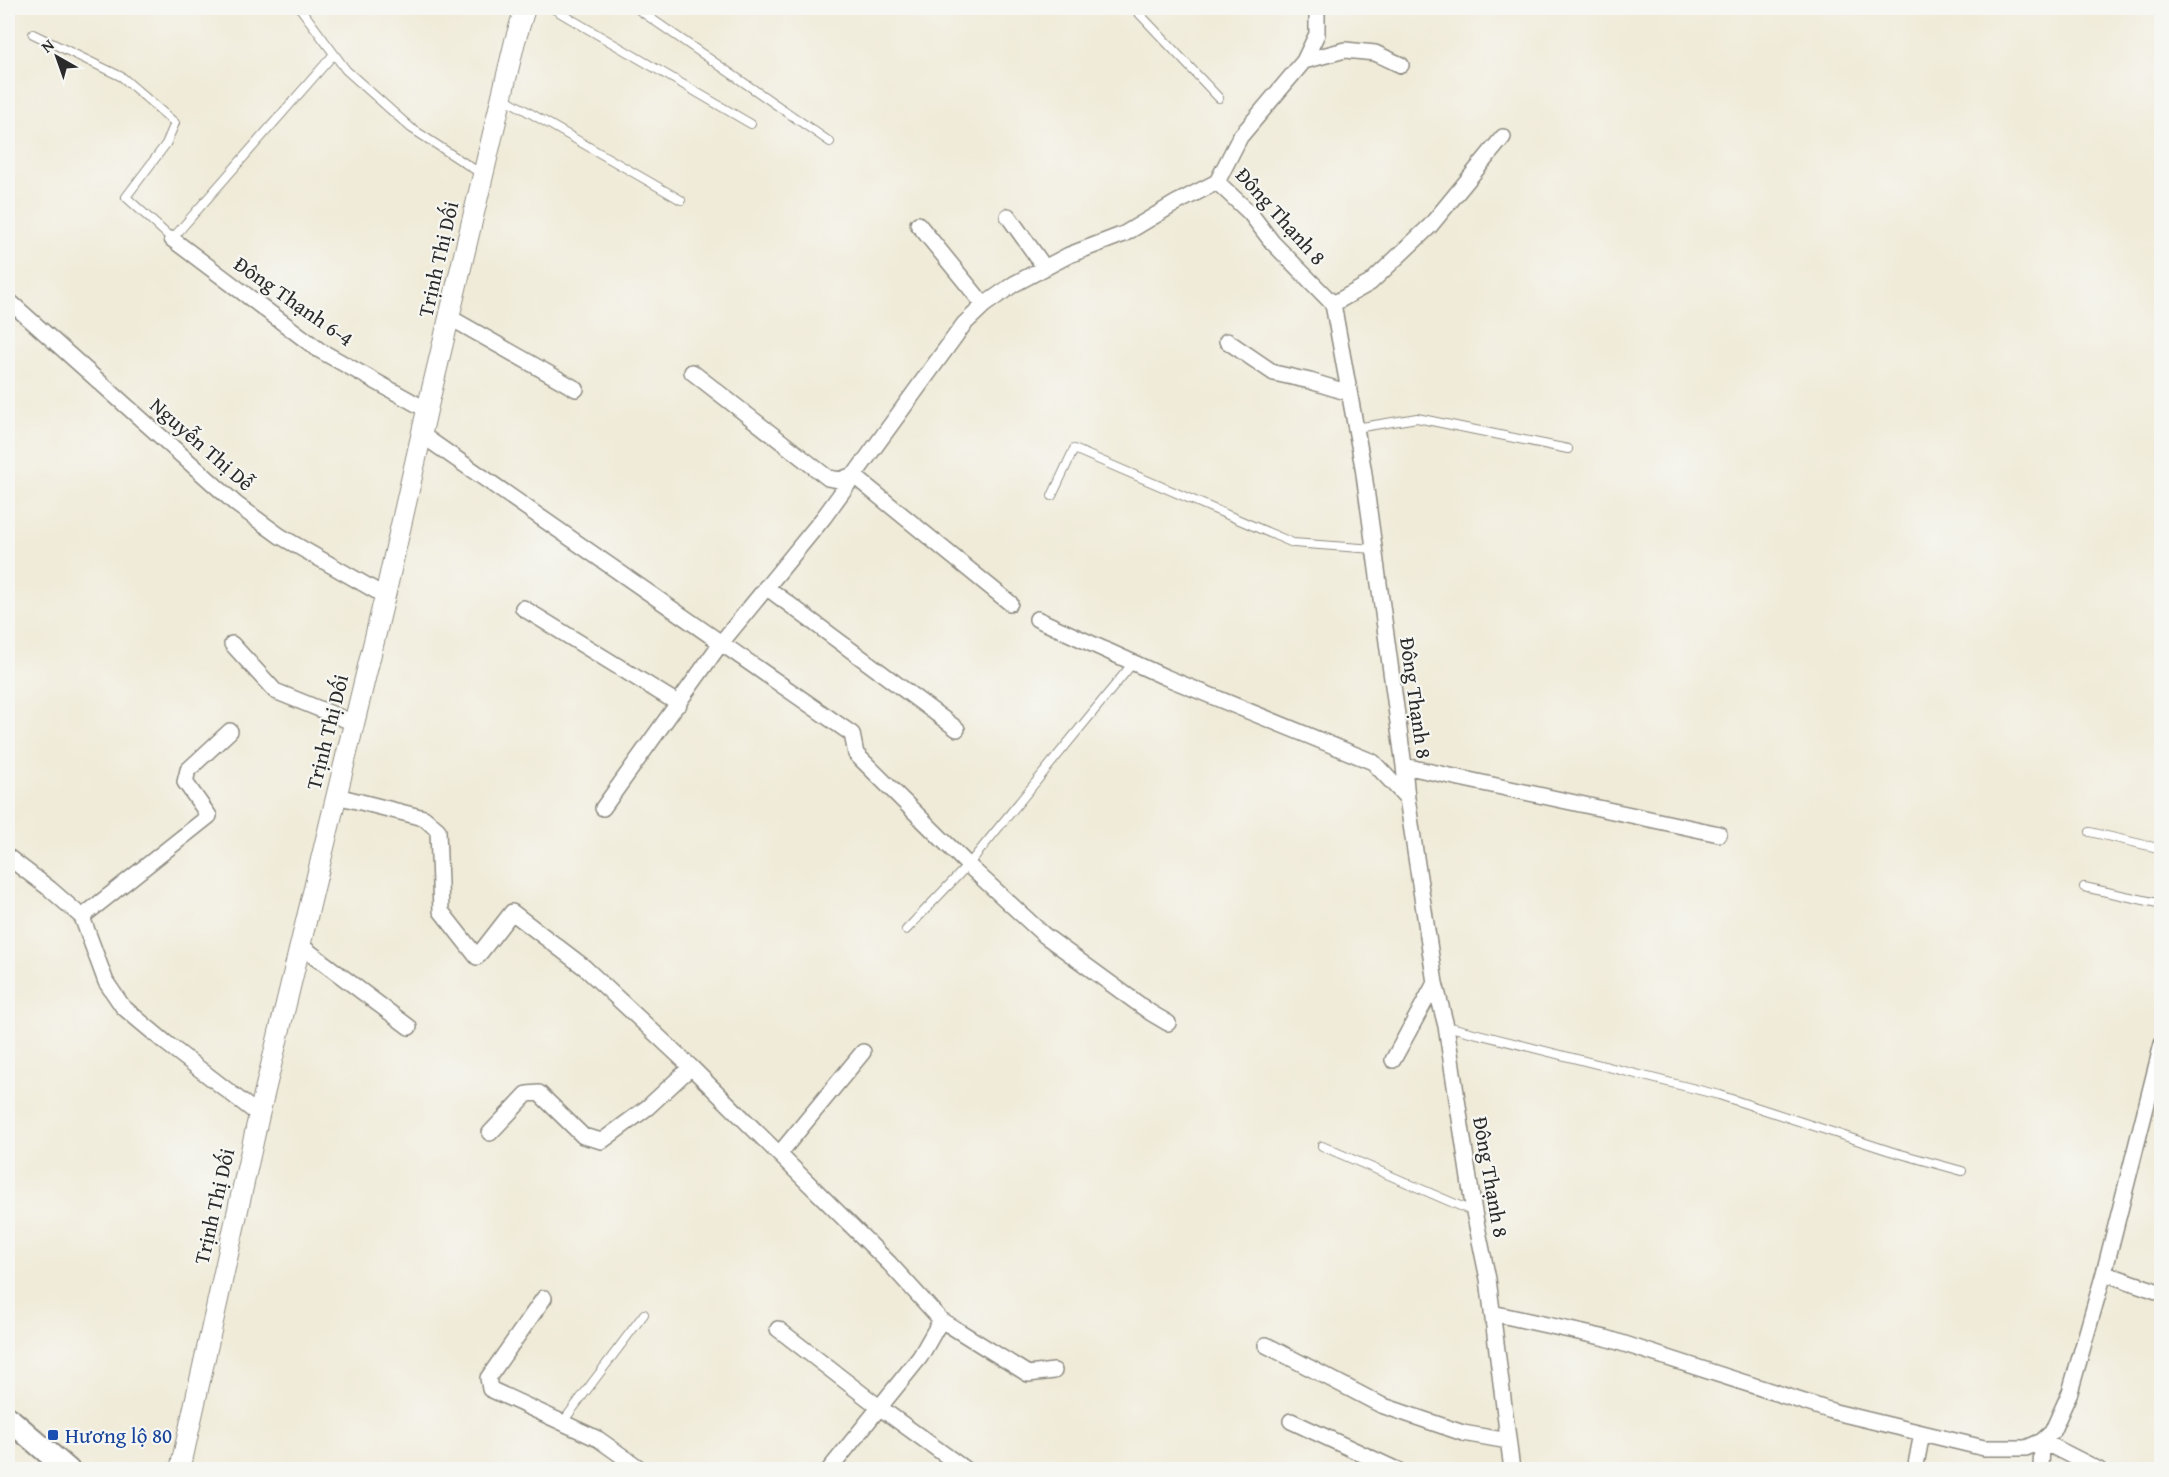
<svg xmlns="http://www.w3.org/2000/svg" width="2169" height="1477" viewBox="0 0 2169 1477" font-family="'Gentium Book Plus',serif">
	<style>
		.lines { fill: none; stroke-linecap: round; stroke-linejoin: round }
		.service-casing { stroke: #8e8b82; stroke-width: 10 }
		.minor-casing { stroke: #8e8b82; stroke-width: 18 }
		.tertiary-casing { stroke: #8e8b82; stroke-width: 22 }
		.secondary-casing { stroke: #8e8b82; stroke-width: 26 }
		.service { stroke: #fff; stroke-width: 8 }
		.minor { stroke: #fff; stroke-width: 15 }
		.tertiary { stroke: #fff; stroke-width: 20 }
		.secondary { stroke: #fff; stroke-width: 22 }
		.transit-dot { fill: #1a4fb4; stroke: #f6f6f2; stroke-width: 2 }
		.labels { text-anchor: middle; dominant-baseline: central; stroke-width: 4.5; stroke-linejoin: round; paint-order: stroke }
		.street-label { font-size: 21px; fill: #2b2b2b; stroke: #f6f6f2 }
		.transit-label { font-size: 21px; fill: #164399; stroke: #f6f6f2; text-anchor: start }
	</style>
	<rect width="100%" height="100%" fill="#f6f6f2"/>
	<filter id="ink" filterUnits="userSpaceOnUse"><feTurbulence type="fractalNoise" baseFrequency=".0167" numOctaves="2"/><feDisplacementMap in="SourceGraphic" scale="12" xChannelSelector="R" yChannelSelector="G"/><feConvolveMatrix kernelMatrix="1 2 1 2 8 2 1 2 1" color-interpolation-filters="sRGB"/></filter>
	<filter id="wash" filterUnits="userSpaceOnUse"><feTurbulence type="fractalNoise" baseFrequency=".008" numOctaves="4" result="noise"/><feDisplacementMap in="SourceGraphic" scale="24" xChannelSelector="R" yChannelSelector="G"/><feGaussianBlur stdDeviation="1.35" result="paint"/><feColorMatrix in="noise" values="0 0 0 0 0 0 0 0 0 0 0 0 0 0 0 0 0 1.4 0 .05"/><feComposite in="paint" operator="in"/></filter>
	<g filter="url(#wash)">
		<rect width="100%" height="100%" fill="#f0ebd8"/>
	</g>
	<g filter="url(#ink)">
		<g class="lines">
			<defs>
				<path id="service" d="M300 8 346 70 411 128 483 175
					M552 8 751 124
					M636 8 830 142
					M1134 8 1219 98
					M33 34 122 77 175 123 166 144 126 197 172 239 334 54
					M504 98 681 200
					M1356 428 1417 418 1568 449
					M1052 496 1074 449 1293 543 1374 549
					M2090 832 2162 849
					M2084 887 2162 904
					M906 930 968 865 1133 663
					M1446 1026 1719 1095 1890 1151 1962 1171
					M1322 1146 1474 1212
					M562 1423 644 1314"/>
				<path id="minor" d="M1317 8V34L1304 61 1240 137 1217 182 1250 213 1272 242 1333 304 1363 467 1404 766 1407 798 1435 983 1446 1026 1474 1212 1488 1279 1512 1470
					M1304 61 1345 50 1375 53 1401 65
					M1008 216 1045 268
					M918 224 984 305
					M172 239 319 350 427 410
					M8 300 236 504 280 536 385 596
					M1333 304 1370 283 1430 226 1503 137
					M449 317 576 389
					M1227 341 1274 373 1310 381 1349 393
					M692 372 828 478 840 480 853 475 1010 603
					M422 435 852 734 856 754 968 865 1044 935 1151 1013 1168 1023
					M766 587 957 729
					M523 608 679 704
					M1037 619 1165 677 1373 762 1407 798
					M232 644 275 691 354 723
					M1404 766 1719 834
					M337 796 424 818 438 830 441 911 477 957 512 912 584 967 691 1067 889 1263 941 1320 920 1357 829 1470
					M603 808 721 643 824 517 964 324 984 305 1014 284 1069 255 1124 234 1176 203 1217 182
					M8 857 50 889 82 917 106 982 123 1007 166 1043 259 1115
					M82 917 209 816 185 782 188 770 230 731
					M300 945 409 1027
					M1393 1060 1435 983
					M490 1133 527 1094 539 1093 583 1136 602 1141 648 1107 691 1067
					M780 1153 863 1052
					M2104 1273 2162 1293
					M544 1298 488 1378 490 1389 598 1439 642 1470
					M1492 1313 1606 1338 1835 1412 1984 1448H2026L2042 1441 2052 1432 2070 1392 2104 1273 2162 1044
					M941 1320 1028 1374 1054 1371
					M778 1329 879 1407 966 1470
					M1266 1345 1381 1405 1463 1433 1508 1441
					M1291 1421 1397 1470
					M1915 1470 1922 1433
					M2041 1470 2042 1441 2099 1470"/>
				<path id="tertiary" d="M180 1470 259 1115 385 596 427 410 515 41 525 8"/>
				<path id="secondary" d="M8 1418 68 1470"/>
			</defs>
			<use href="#service" class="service-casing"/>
			<use href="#minor" class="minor-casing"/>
			<use href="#tertiary" class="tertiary-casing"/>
			<use href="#secondary" class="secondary-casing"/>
			<use href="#service" class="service"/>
			<use href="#minor" class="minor"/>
			<use href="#tertiary" class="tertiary"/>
			<use href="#secondary" class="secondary"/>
		</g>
	</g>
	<rect class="transit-dot" x="47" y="1429" width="12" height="12" rx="3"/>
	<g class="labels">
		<g class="street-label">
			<text transform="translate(1281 216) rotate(48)">Đông Thạnh 8</text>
			<text transform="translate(438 259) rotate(-77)">Trịnh Thị Dối</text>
			<text transform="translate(294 301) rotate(35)">Đông Thạnh 6-4</text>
			<text transform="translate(202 444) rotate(41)">Nguyễn Thị Dễ</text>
			<text transform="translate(1416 698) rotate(82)">Đông Thạnh 8</text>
			<text transform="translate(327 732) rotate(-76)">Trịnh Thị Dối</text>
			<text transform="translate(1491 1177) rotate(80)">Đông Thạnh 8</text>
			<text transform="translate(214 1206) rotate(-77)">Trịnh Thị Dối</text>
		</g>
		<g class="transit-label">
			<text x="65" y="1435">Hương lộ 80</text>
		</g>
	</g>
	<rect width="2169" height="1477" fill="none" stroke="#f6f6f2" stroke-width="30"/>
	<g transform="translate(57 57) rotate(320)" stroke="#f6f6f2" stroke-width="4.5" paint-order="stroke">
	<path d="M0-4.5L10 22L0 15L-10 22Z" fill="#2b2b2b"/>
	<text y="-9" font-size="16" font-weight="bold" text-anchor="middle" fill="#2b2b2b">N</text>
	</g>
</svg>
